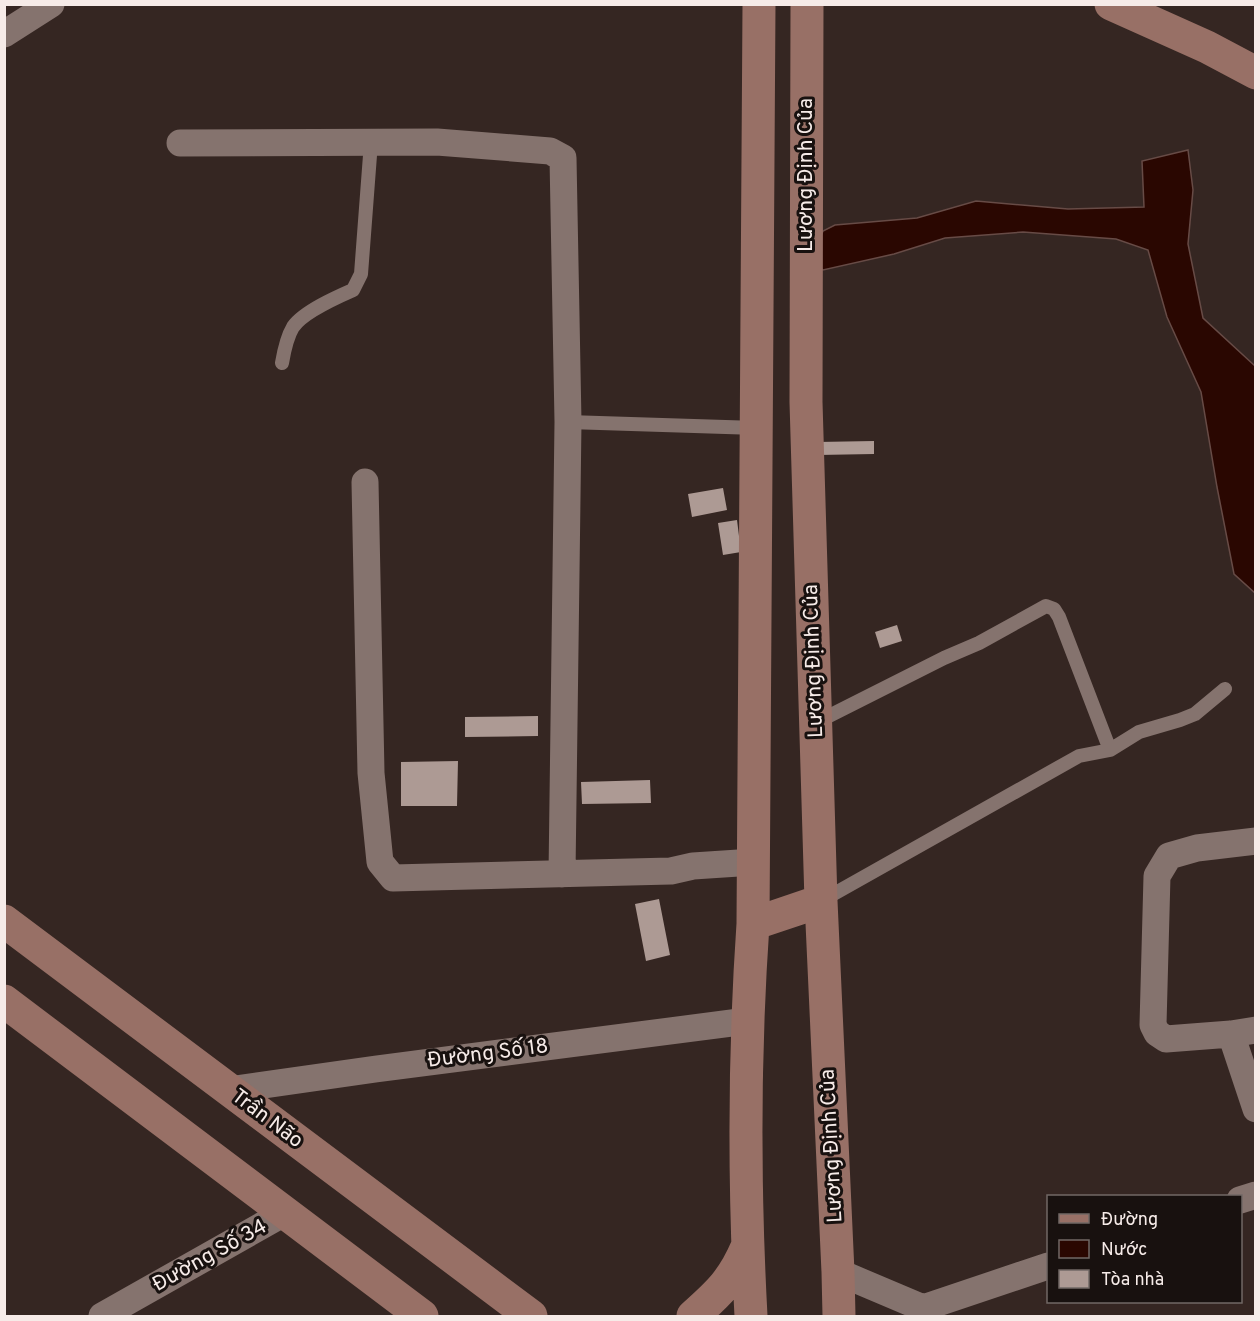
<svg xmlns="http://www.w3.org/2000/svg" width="1260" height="1321" viewBox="0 0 1260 1321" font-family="Overpass,sans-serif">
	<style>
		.water { fill: #2a0701; stroke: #674b46; stroke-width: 1.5 }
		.building { fill: #ad9a94 }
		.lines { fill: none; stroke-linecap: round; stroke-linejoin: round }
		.lane { stroke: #85736e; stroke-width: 14 }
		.street { stroke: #85736e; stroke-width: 27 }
		.secondary { stroke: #987066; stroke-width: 33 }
		.labels { text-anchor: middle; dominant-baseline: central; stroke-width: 6; stroke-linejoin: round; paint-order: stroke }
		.street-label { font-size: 21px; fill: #f6ebe8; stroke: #18110f }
	</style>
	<rect width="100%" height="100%" fill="#352622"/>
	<path class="water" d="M1188 150 1193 190 1188 244 1203 318 1255 366V593L1234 574 1217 487 1201 392 1167 317 1148 250 1116 239 1023 232 945 238 894 254 823 270 811 260 823 231 835 225 917 218 976 201 1068 209 1144 207 1142 161Z"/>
	<path class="building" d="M874 441V454L818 455 817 442Z
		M723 488 727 510 692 517 688 494Z
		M737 520 741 552 723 555 718 523Z
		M897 625 902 641 880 648 875 632Z
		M538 716V736L465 737V717Z
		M458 761 457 806H401V762Z
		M650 780 651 803 582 804 581 782Z
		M659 899 670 955 646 961 635 904Z"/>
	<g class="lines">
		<path class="lane" d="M282 363C284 351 287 337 293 327 303 312 337 297 353 290L361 274 371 142
			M568 422 757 428
			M817 722 944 658 979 643 1046 606 1054 609 1059 617 1110 750
			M823 900 1079 756 1110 750 1139 732 1180 720 1195 714 1225 689"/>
		<path class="street" d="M4 34 51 4
			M180 143 437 142 550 151 563 158 568 422 562 874
			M365 482 371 773 380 862 393 878 671 871 693 866 754 862
			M1256 841 1197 848 1169 856 1157 876 1153 1025 1157 1033 1166 1039 1231 1034 1256 1030
			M1231 1034 1256 1109
			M228 1090 376 1069 747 1021
			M1240 1200 1256 1195
			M838 1272 923 1308
			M102 1316 286 1212
			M916 1316 923 1308 1048 1266"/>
		<path class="secondary" d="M807 4 806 402 821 901 838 1272 839 1316
			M1111 4 1207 47 1256 73
			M4 921 531 1316
			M753 924 821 901
			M4 1001 422 1316
			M693 1316C719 1293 733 1280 747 1247
			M751 1316C744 1186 744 1054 753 924L759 4"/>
	</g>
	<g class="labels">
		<g class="street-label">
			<text transform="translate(806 175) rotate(-90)">Lương Định Của</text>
			<text transform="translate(814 661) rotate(-92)">Lương Định Của</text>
			<text transform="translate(488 1054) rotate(-7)">Đường Số 18</text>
			<text transform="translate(267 1119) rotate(37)">Trần Não</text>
			<text transform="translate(832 1146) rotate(-93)">Lương Định Của</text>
			<text transform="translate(210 1256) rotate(-29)">Đường Số 34</text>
		</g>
	</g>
	<rect width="1260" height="1321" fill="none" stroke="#f6ebe8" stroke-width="12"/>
	<rect x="1047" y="1195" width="195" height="108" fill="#18110f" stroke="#716866" stroke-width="1.5"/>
	<rect x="1059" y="1214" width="30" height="9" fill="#987066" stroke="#716866" stroke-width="1.5"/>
	<text x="1101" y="1225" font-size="18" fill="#f6ebe8">Đường</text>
	<rect x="1059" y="1240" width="30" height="18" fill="#2a0701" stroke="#716866" stroke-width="1.5"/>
	<text x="1101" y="1255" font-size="18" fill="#f6ebe8">Nước</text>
	<rect x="1059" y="1270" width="30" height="18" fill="#ad9a94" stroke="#716866" stroke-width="1.5"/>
	<text x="1101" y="1285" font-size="18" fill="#f6ebe8">Tòa nhà</text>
</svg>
